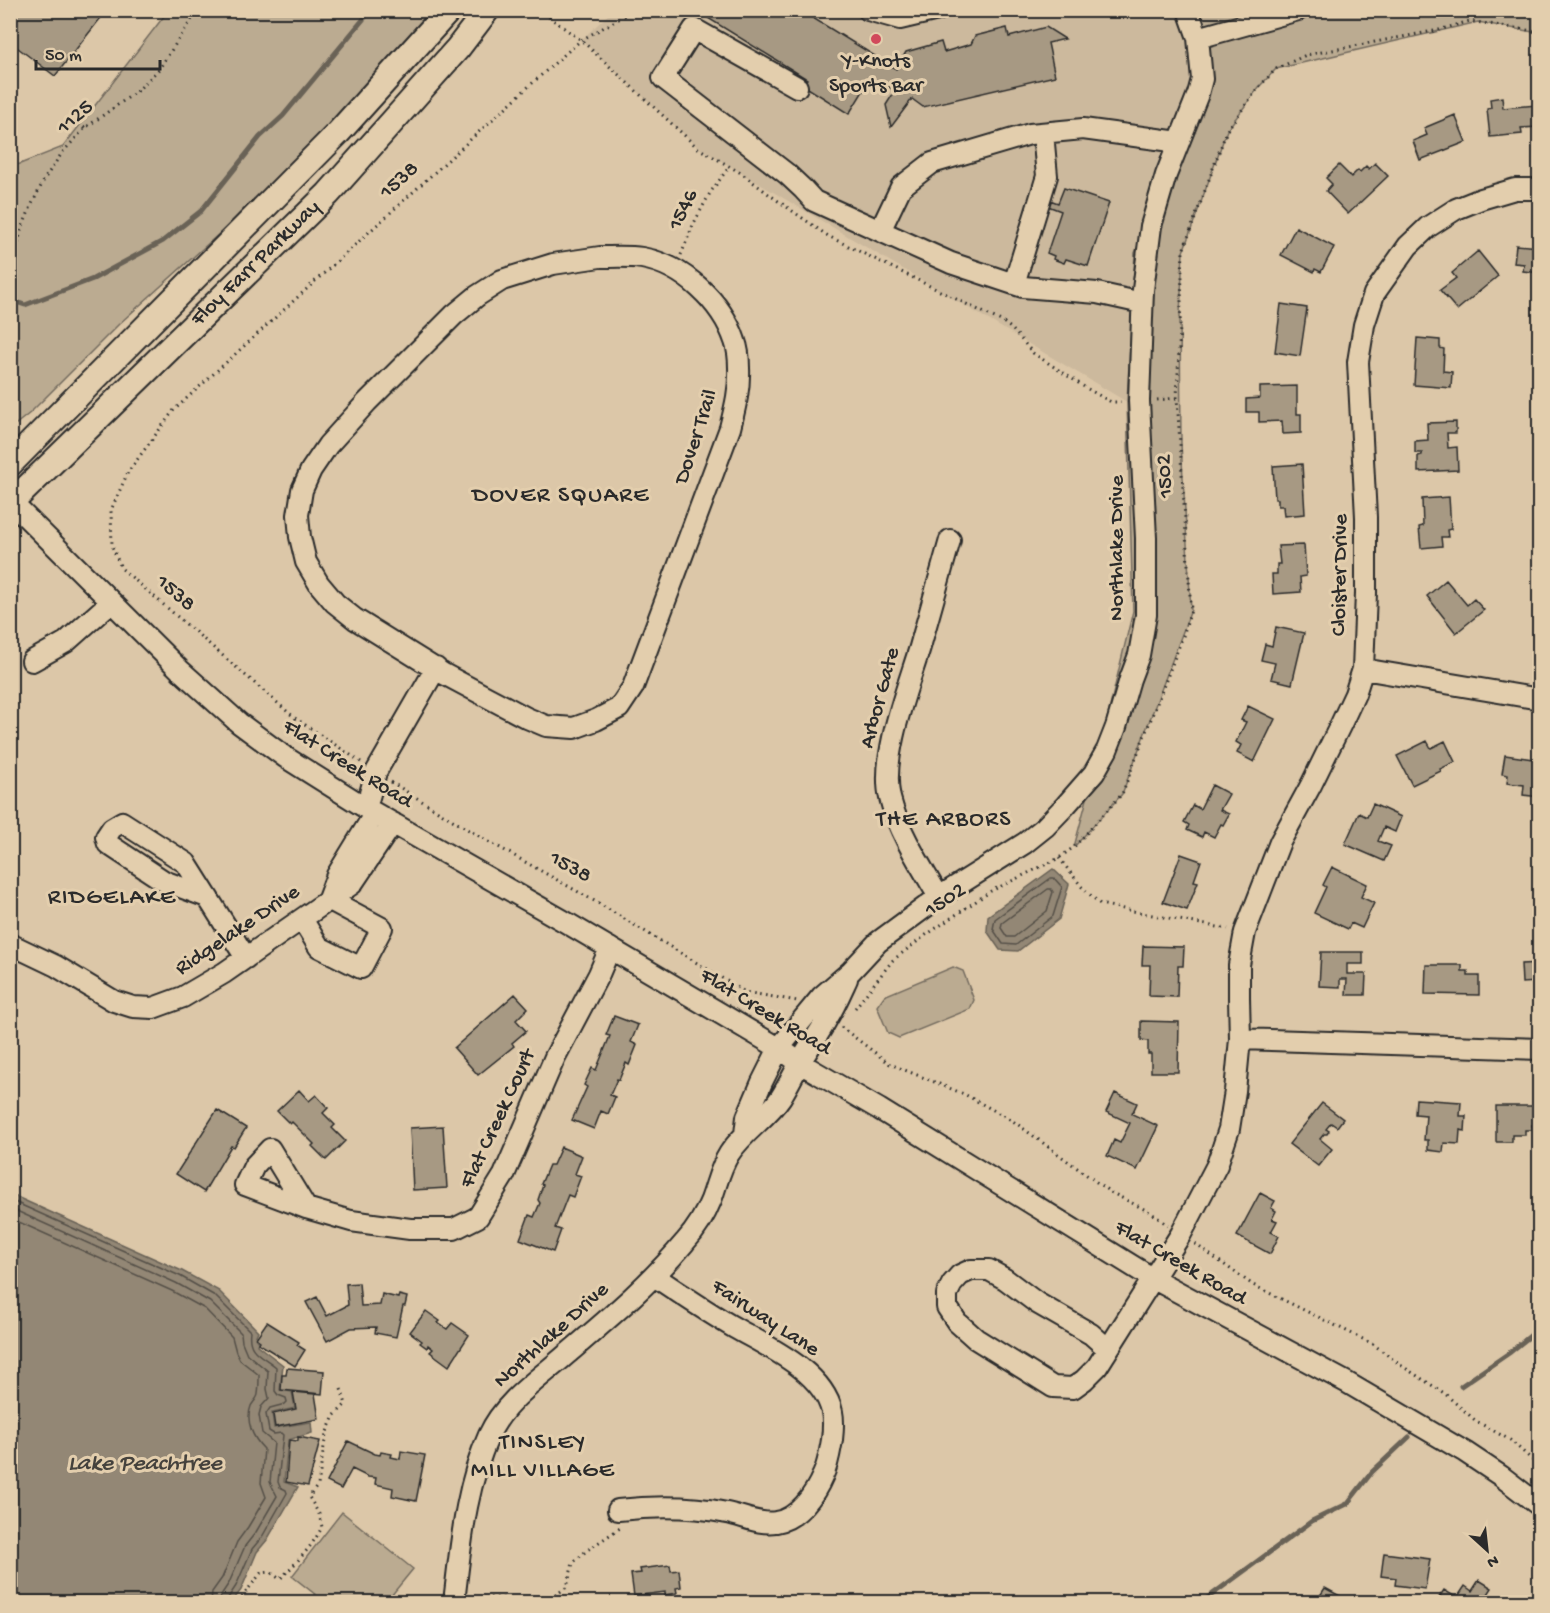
<svg xmlns="http://www.w3.org/2000/svg" width="1550" height="1613" viewBox="0 0 1550 1613" font-family="'Gochi Hand',sans-serif">
	<style>
		.built { fill: #ccb99d }
		.green { fill: #bbab91; stroke: #736b5e; stroke-width: 1.5 }
		.water { fill: #938774; stroke: #696257; stroke-width: 1.5 }
		.lines { fill: none; stroke-linecap: round; stroke-linejoin: round }
		.shore { stroke: #555048; stroke-width: 1.5 }
		.stream { stroke: #696257; stroke-width: 5 }
		.building { fill: #a79983; stroke: #2b2b2b; stroke-width: 1.5 }
		.minor-casing { stroke: #2b2b2b; stroke-width: 24 }
		.major-casing { stroke: #2b2b2b; stroke-width: 28 }
		.path { stroke: #2b2b2b; stroke-width: 3; stroke-dasharray: 1.5 4.5; stroke-linecap: butt }
		.minor { stroke: #e3cead; stroke-width: 20 }
		.major { stroke: #e3cead; stroke-width: 24 }
		.poi-dot { fill: #d1495b; stroke: #e3cead; stroke-width: 2 }
		.labels { text-anchor: middle; dominant-baseline: central; stroke-width: 6; stroke-linejoin: round; paint-order: stroke }
		.poi-label { font-size: 22px; fill: #2b2b2b; stroke: #e3cead }
		.street-label { font-size: 22px; fill: #2b2b2b; stroke: #e3cead }
		.neighbourhood-label { font-size: 24px; letter-spacing: 1.5px; fill: #2b2b2b; stroke: #e3cead }
		.water-label { font-size: 24px; font-style: italic; fill: #45423d; stroke: #e3cead }
	</style>
	<rect width="100%" height="100%" fill="#dcc7a8"/>
	<filter id="ink" filterUnits="userSpaceOnUse"><feTurbulence type="fractalNoise" baseFrequency=".0167" numOctaves="2"/><feDisplacementMap in="SourceGraphic" scale="12" xChannelSelector="R" yChannelSelector="G"/><feConvolveMatrix kernelMatrix="1 2 1 2 8 2 1 2 1" color-interpolation-filters="sRGB"/></filter>
	<g filter="url(#ink)">
		<path class="built" d="M612 11H1187L1202 79 1142 303 1127 402 699 148 581 40Z"/>
		<path class="green" d="M168 11H449L307 164 231 223 119 324 30 413 11 428V166L20 164 63 147Z
			M1187 11H1539V33L1478 22 1276 69 1259 87 1227 130 1183 252 1180 314 1181 444 1191 610 1122 794 1074 847 1094 773 1133 611 1127 402 1135 253 1198 94Z
			M953 967 963 971 974 1000 970 1009 899 1038 888 1033 877 1006 884 996Z
			M342 1512 413 1569 386 1602H325L292 1576Z"/>
		<path class="water" d="M1053 869 1069 884 1059 919 1018 951 1000 950 987 931 988 916Z
			M10 1194 182 1271 219 1291 258 1331 255 1338 258 1342 257 1345 283 1365 280 1390 292 1392 295 1408 272 1413 274 1428 311 1422 312 1433 288 1440 284 1482 298 1487 267 1540 257 1552 241 1590 232 1602H11Z"/>
		<g class="lines">
			<path class="shore" d="M1051 878H1054L1062 887 1053 916 1016 945 1003 944 993 929 995 919Z
				M1048 889H1051L1053 892 1047 911 1014 937H1007L1001 928 1002 923Z
				M10 1200 180 1276 215 1296 250 1331C247 1353 262 1355 276 1367L275 1391 278 1395 286 1398 287 1402 285 1404 270 1408 266 1414 269 1431 274 1434 281 1433 283 1435 278 1482 280 1487 286 1490 287 1493 262 1537 252 1549 236 1586 228 1598 227 1602
				M10 1208 176 1283 210 1302 241 1333 242 1342 247 1354 268 1371 267 1389 269 1398 261 1407 259 1415 262 1433 274 1443 270 1482 277 1496 256 1532 245 1546 229 1583 221 1595 220 1602
				M10 1218 172 1291 205 1309 232 1337 236 1352 240 1360 259 1375C259 1380 259 1388 258 1394 258 1398 253 1402 251 1406 245 1422 253 1438 264 1449L261 1483 266 1497 248 1527 237 1542 222 1578 212 1592 211 1602"/>
			<path class="stream" d="M10 300 25 305 93 279 163 241 201 211 260 137 283 116 371 10
				M1461 1386 1509 1353 1540 1328
				M1202 1602 1312 1521 1347 1504 1372 1472 1409 1437"/>
		</g>
		<path class="building" d="M10 10H107L55 76 10 42Z
			M695 10H800L896 69 906 52 941 42 944 52 971 44 975 36 1007 28 1009 37 1046 27 1065 39 1048 43 1055 76 923 107 912 99 891 127 886 105 895 91 881 82 877 89 868 83 849 114 803 85 807 79Z
			M1502 97 1503 108 1537 105 1539 127 1521 128 1522 134 1490 137 1487 109 1491 108 1490 99Z
			M1455 115 1466 142 1420 160 1413 141 1427 135 1424 128Z
			M1375 163 1388 176 1348 214 1326 191 1332 184 1326 178 1339 165 1351 177 1358 170 1360 172 1366 166 1369 169Z
			M1064 188 1109 203 1088 266 1066 259 1064 263 1053 259 1054 256 1047 253 1061 211 1048 206 1050 200 1058 203Z
			M1296 227 1334 247 1321 272 1315 269 1314 272 1281 255Z
			M1516 245 1540 247V273L1523 271 1524 264 1514 263Z
			M1478 251 1498 276 1457 310 1440 290 1456 278 1452 273Z
			M1281 304 1307 308 1300 356 1275 352Z
			M1417 338 1440 340V348L1444 349 1443 371 1452 372 1451 388 1414 385Z
			M1297 386V414H1301V433L1283 434 1282 421 1259 422V412H1246V399L1260 398V387Z
			M1456 422V433H1447L1448 448 1457 447 1458 470 1418 472V456L1422 455V453H1415V441L1428 440 1427 423Z
			M1302 464 1305 514 1284 516 1283 506H1278V499H1275L1273 466Z
			M1449 497 1451 529 1447 530 1448 537H1441L1442 546 1421 548 1419 527 1423 526 1422 499Z
			M1304 545 1306 576 1300 577 1301 592 1273 594 1272 574H1277V564H1280L1278 546Z
			M1446 580 1467 605 1474 599 1484 610 1456 633 1427 596Z
			M1276 627 1304 633 1292 684 1271 679 1275 663 1261 660 1265 644 1272 646Z
			M1248 706 1275 719 1254 762 1237 753 1241 745 1236 742 1246 722 1241 720Z
			M1427 741 1431 748 1445 741 1455 762 1440 769 1441 771 1412 785 1397 756Z
			M1505 755 1540 760V797L1523 795 1524 785 1507 783 1508 775 1502 774Z
			M1212 785 1229 794 1220 810 1229 814 1223 825 1221 824 1214 837 1204 832 1202 837 1187 830 1189 825 1184 822 1193 805 1200 809Z
			M1373 804 1401 817 1395 832 1384 827 1378 841 1391 846 1384 861 1345 844 1359 813 1367 817Z
			M1181 854 1201 861 1194 881 1198 882 1187 910 1163 902Z
			M1332 867 1367 884 1361 897 1374 903 1362 928 1351 923 1348 929 1314 913 1326 887 1323 885Z
			M1143 946 1184 947 1183 966H1178L1177 997 1149 996 1150 965H1142Z
			M1321 952H1363V964H1347V974H1366L1365 995H1346L1347 979H1340V987L1319 986Z
			M1540 963V989H1538V982L1522 983 1521 964Z
			M1426 965H1462V971H1468V976H1479V995L1425 994Z
			M515 994 528 1008 516 1020 526 1031 512 1043 514 1046 478 1075 454 1048Z
			M614 1016 638 1025 631 1042 637 1045 629 1065 626 1063 619 1080 617 1079 610 1095 615 1097 608 1114 601 1111 594 1129 572 1120 587 1087 584 1085 592 1068 596 1070 610 1036 606 1035Z
			M1141 1021 1179 1022 1178 1072H1151V1054H1148V1041L1141 1040Z
			M299 1090 309 1101 316 1095 328 1108 323 1113 335 1125 332 1128 345 1141 326 1160 312 1146 314 1144 292 1122 290 1124 277 1111Z
			M1115 1093 1137 1103 1132 1114 1158 1126 1137 1170 1107 1156 1114 1140 1120 1143 1130 1123 1106 1112Z
			M1416 1099 1461 1102 1460 1116H1466L1465 1131 1460 1130 1459 1144 1444 1143 1443 1152 1428 1150V1140H1424L1426 1115 1415 1114Z
			M1322 1103 1343 1119 1337 1127 1331 1123 1326 1129 1329 1131 1327 1134H1324L1320 1139 1332 1149 1318 1166 1289 1144Z
			M1496 1106H1540V1125H1532L1533 1130H1525V1135H1512V1142H1496Z
			M217 1110 246 1128 234 1147 231 1146 204 1192 176 1174Z
			M443 1126 447 1188 413 1190 410 1128Z
			M561 1147 582 1156 575 1174 581 1176 573 1197 568 1195 555 1228 561 1230 553 1252 520 1239 529 1215 534 1217 540 1203 538 1200 543 1185 541 1184 549 1165H553Z
			M1260 1193 1275 1201 1271 1208 1276 1211 1272 1219 1277 1221 1271 1232 1279 1236 1270 1254 1237 1236Z
			M359 1283 361 1306 380 1305 382 1294 398 1298 399 1295 407 1297 405 1306H403L396 1337 375 1333 376 1327 351 1328 327 1341 306 1302 317 1297 327 1316 348 1305 346 1284Z
			M426 1311 440 1321 438 1323 447 1329 452 1323 469 1335 449 1366 430 1352 433 1349 428 1345 427 1348 420 1343 422 1341 410 1332Z
			M267 1322 299 1342 297 1345 305 1350 295 1366 258 1343 260 1341 256 1338Z
			M287 1368 324 1371 322 1394 281 1390 282 1375H286Z
			M293 1392 315 1394 319 1419 275 1427 273 1414 296 1409Z
			M298 1437 320 1441 308 1486 286 1482 289 1440 298 1441Z
			M348 1441 375 1454 380 1455 381 1452 392 1454 391 1457 400 1459 401 1451 425 1455 416 1501 392 1496 393 1488 375 1484 376 1478 368 1477 352 1469 341 1489 327 1482Z
			M1384 1553 1430 1559 1425 1589 1395 1585 1396 1578 1381 1576Z
			M670 1565 671 1571 679 1570 681 1587 676 1588 677 1593 665 1595V1592L634 1596 631 1574 641 1573 640 1569Z
			M1479 1580 1492 1588 1483 1602H1436L1444 1590 1457 1598 1465 1586 1472 1591Z
			M1325 1588 1351 1602H1316Z"/>
		<g class="lines">
			<defs>
				<path id="minor" d="M868 10 900 19 938 10
					M1198 38 1298 10
					M797 87 694 29 663 78 787 174 803 189 814 201 951 263 1023 287 1097 293 1142 303
					M880 231 901 187 932 163 1030 134 1083 129 1179 142
					M600 257C613 257 629 256 642 258 683 265 722 302 735 341 738 349 739 360 739 368 740 389 735 408 730 428L633 687 619 708 596 720 574 728 546 726 527 718 489 698 442 673 355 619 335 603 319 584 306 562 300 537 298 515 302 490 311 470 328 445 367 402 454 315 477 296 502 280 553 264Z
					M1014 284 1047 176 1043 133
					M10 501 181 671 239 723 285 757 366 808 562 920 779 1048 800 1063 879 1109 1152 1278 1346 1382 1465 1452 1501 1476 1540 1506
					M32 661 66 642 111 602
					M1363 669 1540 699
					M366 808 376 772 436 668
					M207 897 164 881 108 844 106 837 112 828 122 822 186 863 246 958
					M939 897C922 868 898 831 890 798 880 757 908 687 920 647 930 611 940 576 950 540
					M328 899 337 875 375 813
					M302 919 319 947 361 968 382 928 328 899
					M10 944 56 966 114 1001 133 1007 153 1008 183 997 224 973 352 884 393 823
					M1240 1039 1540 1049
					M745 1134 747 1117 762 1082 779 1048 822 996 851 971 878 942 939 897 1025 843 1045 827 1066 805 1094 773 1107 750 1116 727 1130 679 1139 655 1146 615V538L1139 401 1143 290 1151 226 1166 175 1198 94 1202 79 1198 38 1188 10
					M306 1208 270 1149 254 1166 245 1185 306 1208 351 1221 410 1229H454L478 1217 504 1175 555 1057 599 974 610 948
					M1108 1349 1091 1334 1037 1303 1005 1279 989 1270H971L960 1275 952 1284 947 1294V1307L957 1322 976 1339 1053 1387 1073 1388 1084 1380 1097 1367 1181 1234 1217 1165 1229 1129 1235 1091 1240 1039 1239 998V965L1245 932 1280 842 1311 785 1341 724 1355 694 1363 669 1366 593V517L1358 362 1364 325 1374 294 1408 246 1428 227 1456 209 1481 199 1515 189H1540
					M618 1510C655 1506 691 1506 727 1513 743 1516 760 1525 776 1522 798 1519 815 1494 823 1475 828 1465 830 1451 832 1440 833 1431 834 1421 832 1412 823 1371 768 1347 735 1328 707 1312 681 1294 654 1276
					M454 1602C461 1545 465 1488 489 1435 504 1401 540 1378 567 1354 608 1319 650 1284 685 1242 696 1230 705 1215 711 1200 717 1184 720 1168 729 1154 743 1132 767 1118 781 1097 788 1086 794 1073 801 1061 809 1047 819 1034 827 1019 835 1006 841 992 847 979"/>
				<g id="major">
					<path d="M10 464 338 133 449 10"/>
					<path id="s1" d="M10 504 328 194 458 48 487 10"/>
				</g>
			</defs>
			<use href="#minor" class="minor-casing"/>
			<use href="#major" class="major-casing"/>
			<path class="path" d="M539 10 581 40 698 148 741 173 774 198 828 236 1003 322 1012 329 1033 353 1086 388 1111 402H1121
				M74 120 85 128
				M681 255 693 225 710 193 729 167
				M10 272 22 228 32 204 45 178 62 153 85 128 136 92 159 69 198 10
				M1157 400 1177 398
				M361 762 295 718 121 568 112 546 111 510 128 472 174 410 538 78 581 40 635 10
				M391 782 472 832 598 903 745 992 797 1001
				M1059 858 1082 887 1100 904 1147 914 1228 929
				M855 1008 893 960 926 935 991 891 1059 858 1074 847 1122 794 1183 636 1191 610 1177 398 1183 251 1227 130 1259 87 1276 69 1306 55 1439 30 1470 21 1540 32
				M841 1027 890 1064 964 1094 1013 1121 1110 1192 1150 1212 1168 1225
				M1195 1244 1253 1285 1373 1344 1399 1364 1444 1393 1476 1421 1510 1440 1540 1467
				M472 1597 533 1600 548 1599 557 1594 567 1587 573 1563 586 1551 620 1528
				M238 1602 261 1573 270 1572 280 1579C296 1563 312 1547 322 1527L319 1514 309 1497 318 1485 326 1434 334 1416 346 1404 341 1389"/>
			<use href="#minor" class="minor"/>
			<use href="#major" class="major"/>
		</g>
	</g>
	<circle class="poi-dot" cx="876" cy="39" r="6"/>
	<g class="labels">
		<g class="poi-label">
			<text x="876" y="62">Y-Knots<tspan x="876" dy="25">Sports Bar</tspan></text>
		</g>
		<g class="street-label">
			<text transform="translate(76 118) rotate(-42)">1125</text>
			<text transform="translate(400 181) rotate(-42)">1538</text>
			<text transform="translate(684 210) rotate(-64)">1546</text>
			<text stroke="none"><textPath href="#s1" startOffset="344">Floy Farr Parkway</textPath></text>
			<text transform="translate(697 437) rotate(-72)">Dover Trail</text>
			<text transform="translate(1166 476) rotate(-93)">1502</text>
			<text transform="translate(1118 548) rotate(-90)">Northlake Drive</text>
			<text transform="translate(1341 575) rotate(-89)">Cloister Drive</text>
			<text transform="translate(175 594) rotate(41)">1538</text>
			<text transform="translate(881 698) rotate(-75)">Arbor Gate</text>
			<text transform="translate(347 765) rotate(32)">Flat Creek Road</text>
			<text transform="translate(570 868) rotate(29)">1538</text>
			<text transform="translate(946 901) rotate(-34)">1502</text>
			<text transform="translate(238 931) rotate(-34)">Ridgelake Drive</text>
			<text transform="translate(765 1013) rotate(31)">Flat Creek Road</text>
			<text transform="translate(499 1119) rotate(-65)">Flat Creek Court</text>
			<text transform="translate(1180 1264) rotate(30)">Flat Creek Road</text>
			<text transform="translate(765 1319) rotate(33)">Fairway Lane</text>
			<text transform="translate(552 1336) rotate(-42)">Northlake Drive</text>
		</g>
		<g class="neighbourhood-label">
			<text x="561" y="496">DOVER SQUARE</text>
			<text x="944" y="820">THE ARBORS</text>
			<text x="112" y="898">RIDGELAKE</text>
			<text x="543" y="1443">TINSLEY<tspan x="543" dy="28">MILL VILLAGE</tspan></text>
		</g>
		<g class="water-label">
			<text x="145" y="1464">Lake Peachtree</text>
		</g>
	</g>
	<rect width="1550" height="1613" fill="none" stroke="#e3cead" stroke-width="36"/>
	<rect x="18" y="18" width="1514" height="1577" fill="none" stroke="#2b2b2b" stroke-width="2" filter="url(#ink)"/>
	<g transform="translate(1487 1550) rotate(153)" stroke="#e3cead" stroke-width="4.5" paint-order="stroke">
	<path d="M0-4.5L10 22L0 15L-10 22Z" fill="#2b2b2b"/>
	<text y="-9" font-size="16" font-weight="bold" text-anchor="middle" fill="#2b2b2b">N</text>
	</g>
	<path d="M36 60v9h124v-9" fill="none" stroke="#2b2b2b" stroke-width="3"/>
	<text x="45" y="60" font-size="18" fill="#2b2b2b" stroke="#e3cead" stroke-width="4.5" paint-order="stroke">50 m</text>
</svg>
